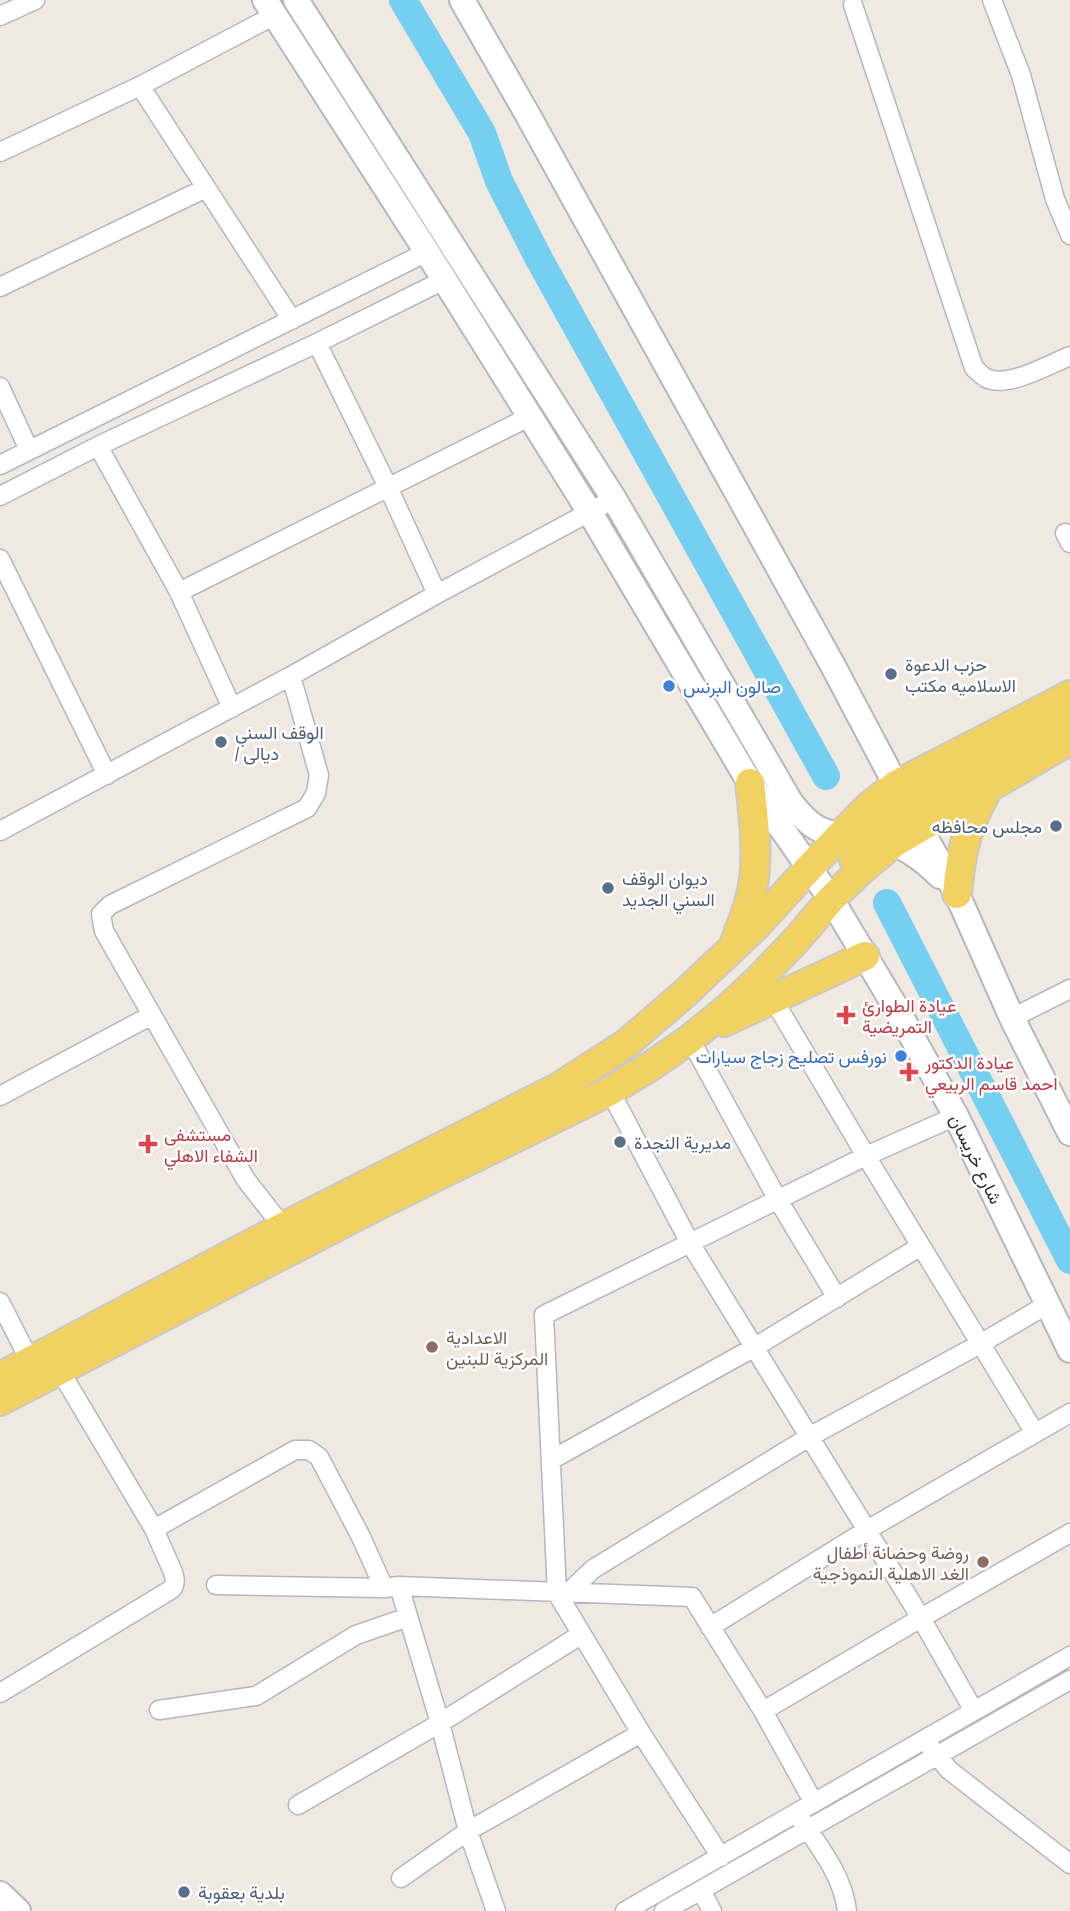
<svg xmlns="http://www.w3.org/2000/svg" width="1070" height="1911" viewBox="0 0 1070 1911" font-family="'Archivo Narrow',Vazirmatn,sans-serif">
	<style>
		.lines { fill: none; stroke-linecap: round; stroke-linejoin: round }
		.river { stroke: #75cff0; stroke-width: 28 }
		.street-casing { stroke: #b4b7c1; stroke-width: 21 }
		.secondary-casing { stroke: #b4b7c1; stroke-width: 28 }
		.primary-casing { stroke: #c9c9c9; stroke-width: 32 }
		.street { stroke: #fff; stroke-width: 18 }
		.secondary { stroke: #fff; stroke-width: 24 }
		.primary { stroke: #f2d163; stroke-width: 28 }
		.service-dot { fill: #5c6f8a; stroke: #fff; stroke-width: 2.5 }
		.shop-dot { fill: #3f7fe0; stroke: #fff; stroke-width: 2.5 }
		.health-dot { fill: #e0444e; stroke: #fff; stroke-width: 2.5 }
		.education-dot { fill: #8d6e63; stroke: #fff; stroke-width: 2.5 }
		.labels { text-anchor: middle; dominant-baseline: central; stroke-width: 5; stroke-linejoin: round; paint-order: stroke }
		.service-label { font-size: 18px; fill: #4e5e75; stroke: #fff; text-anchor: start }
		.shop-label { font-size: 18px; fill: #366cbe; stroke: #fff; text-anchor: start }
		.health-label { font-size: 18px; fill: #be3a42; stroke: #fff; text-anchor: start }
		.street-label { font-size: 18px; fill: #2e2e2e; stroke: #fff }
		.education-label { font-size: 18px; fill: #785e54; stroke: #fff; text-anchor: start }
	</style>
	<rect width="100%" height="100%" fill="#efe9e1"/>
	<g class="lines">
		<path class="river" d="M403 0 482 133 499 181 539 259 826 776
			M887 903 1070 1260"/>
		<defs>
			<path id="street" d="M992 0 1021 75 1055 199 1070 235
				M853 5 974 368C978 371 982 376 986 378 1007 389 1050 364 1070 356
				M0 16 35 0
				M140 86 292 320
				M0 152 140 86 275 15
				M0 287 206 188
				M317 343 388 487 437 594
				M0 387 29 450
				M98 446 179 592 232 708
				M0 465 427 252
				M0 496 98 446 317 343 444 280
				M1065 533 1070 543
				M0 559 107 775
				M179 592 529 417
				M0 831 291 676 437 594 614 499
				M773 999 866 1156 1035 1433
				M1012 1018 1070 989
				M690 1039 778 1200 837 1298
				M610 1091 690 1243 921 1618 974 1711
				M0 1096 152 1015
				M283 1227 246 1180 104 931 101 914 110 905 307 808 316 793 319 775 291 676
				M0 1302 30 1361
				M551 1460 755 1347 921 1246
				M154 1529 295 1450H309L319 1457 361 1537 384 1588
				M216 1585 384 1588 399 1586 692 1597 763 1711 814 1803
				M399 1586 440 1723 468 1831 496 1911
				M570 1591 593 1569 809 1437 980 1344 1048 1304
				M710 1627 867 1530 1070 1413
				M0 1693 172 1589C176 1583 175 1579 173 1572L154 1529 56 1364
				M159 1710 256 1696 356 1635 408 1617
				M763 1711 921 1618 1070 1533
				M931 1748 949 1770 1070 1864
				M298 1805 440 1723 582 1634
				M802 1821C821 1849 843 1877 847 1911
				M721 1857 641 1733 557 1593 544 1315 866 1156 956 1116
				M401 1878 468 1831 641 1733
				M701 1890 712 1911
				M625 1911 1070 1656
				M664 1911 1070 1680"/>
			<path id="secondary" d="M265 0 427 252 589 511 750 783 831 899 895 1006 956 1116 1070 1350
				M296 0 614 499 791 803C810 827 820 834 851 836 858 836 866 836 873 837 898 842 922 858 940 876
				M462 0 525 110 832 664 896 785 957 894 1012 1018 1070 1133
				M0 1894 18 1911"/>
			<path id="primary" d="M854 860C905 784 1006 771 1070 709
				M957 894C961 851 966 829 987 790
				M735 942C740 928 746 914 750 899 760 865 754 818 750 783
				M724 1022 865 956
				M0 1377 283 1227 559 1087 626 1044 683 995 756 926 809 868 867 808 896 785 1070 695
				M0 1401 378 1205 610 1091 651 1066 690 1039 728 1008 758 980 799 937 831 899 860 871 894 843 1070 740"/>
		</defs>
		<use href="#street" class="street-casing"/>
		<use href="#secondary" class="secondary-casing"/>
		<use href="#primary" class="primary-casing"/>
		<use href="#street" class="street"/>
		<use href="#secondary" class="secondary"/>
		<use href="#primary" class="primary"/>
	</g>
	<g class="service-dot">
		<circle cx="891" cy="674" r="7"/>
		<circle cx="221" cy="742" r="7"/>
		<circle cx="1056" cy="826" r="7"/>
		<circle cx="608" cy="888" r="7"/>
		<circle cx="620" cy="1142" r="7"/>
		<circle cx="184" cy="1892" r="7"/>
	</g>
	<g class="shop-dot">
		<circle cx="669" cy="686" r="7"/>
		<circle cx="901" cy="1056" r="7"/>
	</g>
	<g class="health-dot">
		<path d="M842.5 1004.5h7v7h7v7h-7v7h-7v-7h-7v-7h7z"/>
		<path d="M905.5 1061.5h7v7h7v7h-7v7h-7v-7h-7v-7h7z"/>
		<path d="M144.5 1133.5h7v7h7v7h-7v7h-7v-7h-7v-7h7z"/>
	</g>
	<g class="education-dot">
		<circle cx="432" cy="1347" r="7"/>
		<circle cx="983" cy="1562" r="7"/>
	</g>
	<g class="labels">
		<g class="service-label">
			<text x="905" y="664">حزب الدعوة<tspan x="905" dy="21">الاسلاميه مكتب</tspan></text>
			<text x="235" y="732">الوقف السني<tspan x="235" dy="21">/ ديالى</tspan></text>
			<text x="1042" y="826" text-anchor="end">مجلس محافظه</text>
			<text x="622" y="878">ديوان الوقف<tspan x="622" dy="21">السني الجديد</tspan></text>
			<text x="634" y="1142">مديرية النجدة</text>
			<text x="198" y="1892">بلدية بعقوبة</text>
		</g>
		<g class="shop-label">
			<text x="683" y="686">صالون البرنس</text>
			<text x="887" y="1056" text-anchor="end">نورفس تصليح زجاج سيارات</text>
		</g>
		<g class="health-label">
			<text x="862" y="1005">عيادة الطوارئ<tspan x="862" dy="21">التمريضية</tspan></text>
			<text x="925" y="1062">عيادة الدكتور<tspan x="925" dy="21">احمد قاسم الربيعي</tspan></text>
			<text x="164" y="1134">مستشفى<tspan x="164" dy="21">الشفاء الاهلي</tspan></text>
		</g>
		<g class="street-label">
			<text transform="translate(976 1159) rotate(64)">شارع خريسان</text>
		</g>
		<g class="education-label">
			<text x="446" y="1337">الاعدادية<tspan x="446" dy="21">المركزية للبنين</tspan></text>
			<text x="969" y="1552" text-anchor="end">روضة وحضانة أطفال<tspan x="969" dy="21">الغد الاهلية النموذجية</tspan></text>
		</g>
	</g>
</svg>
